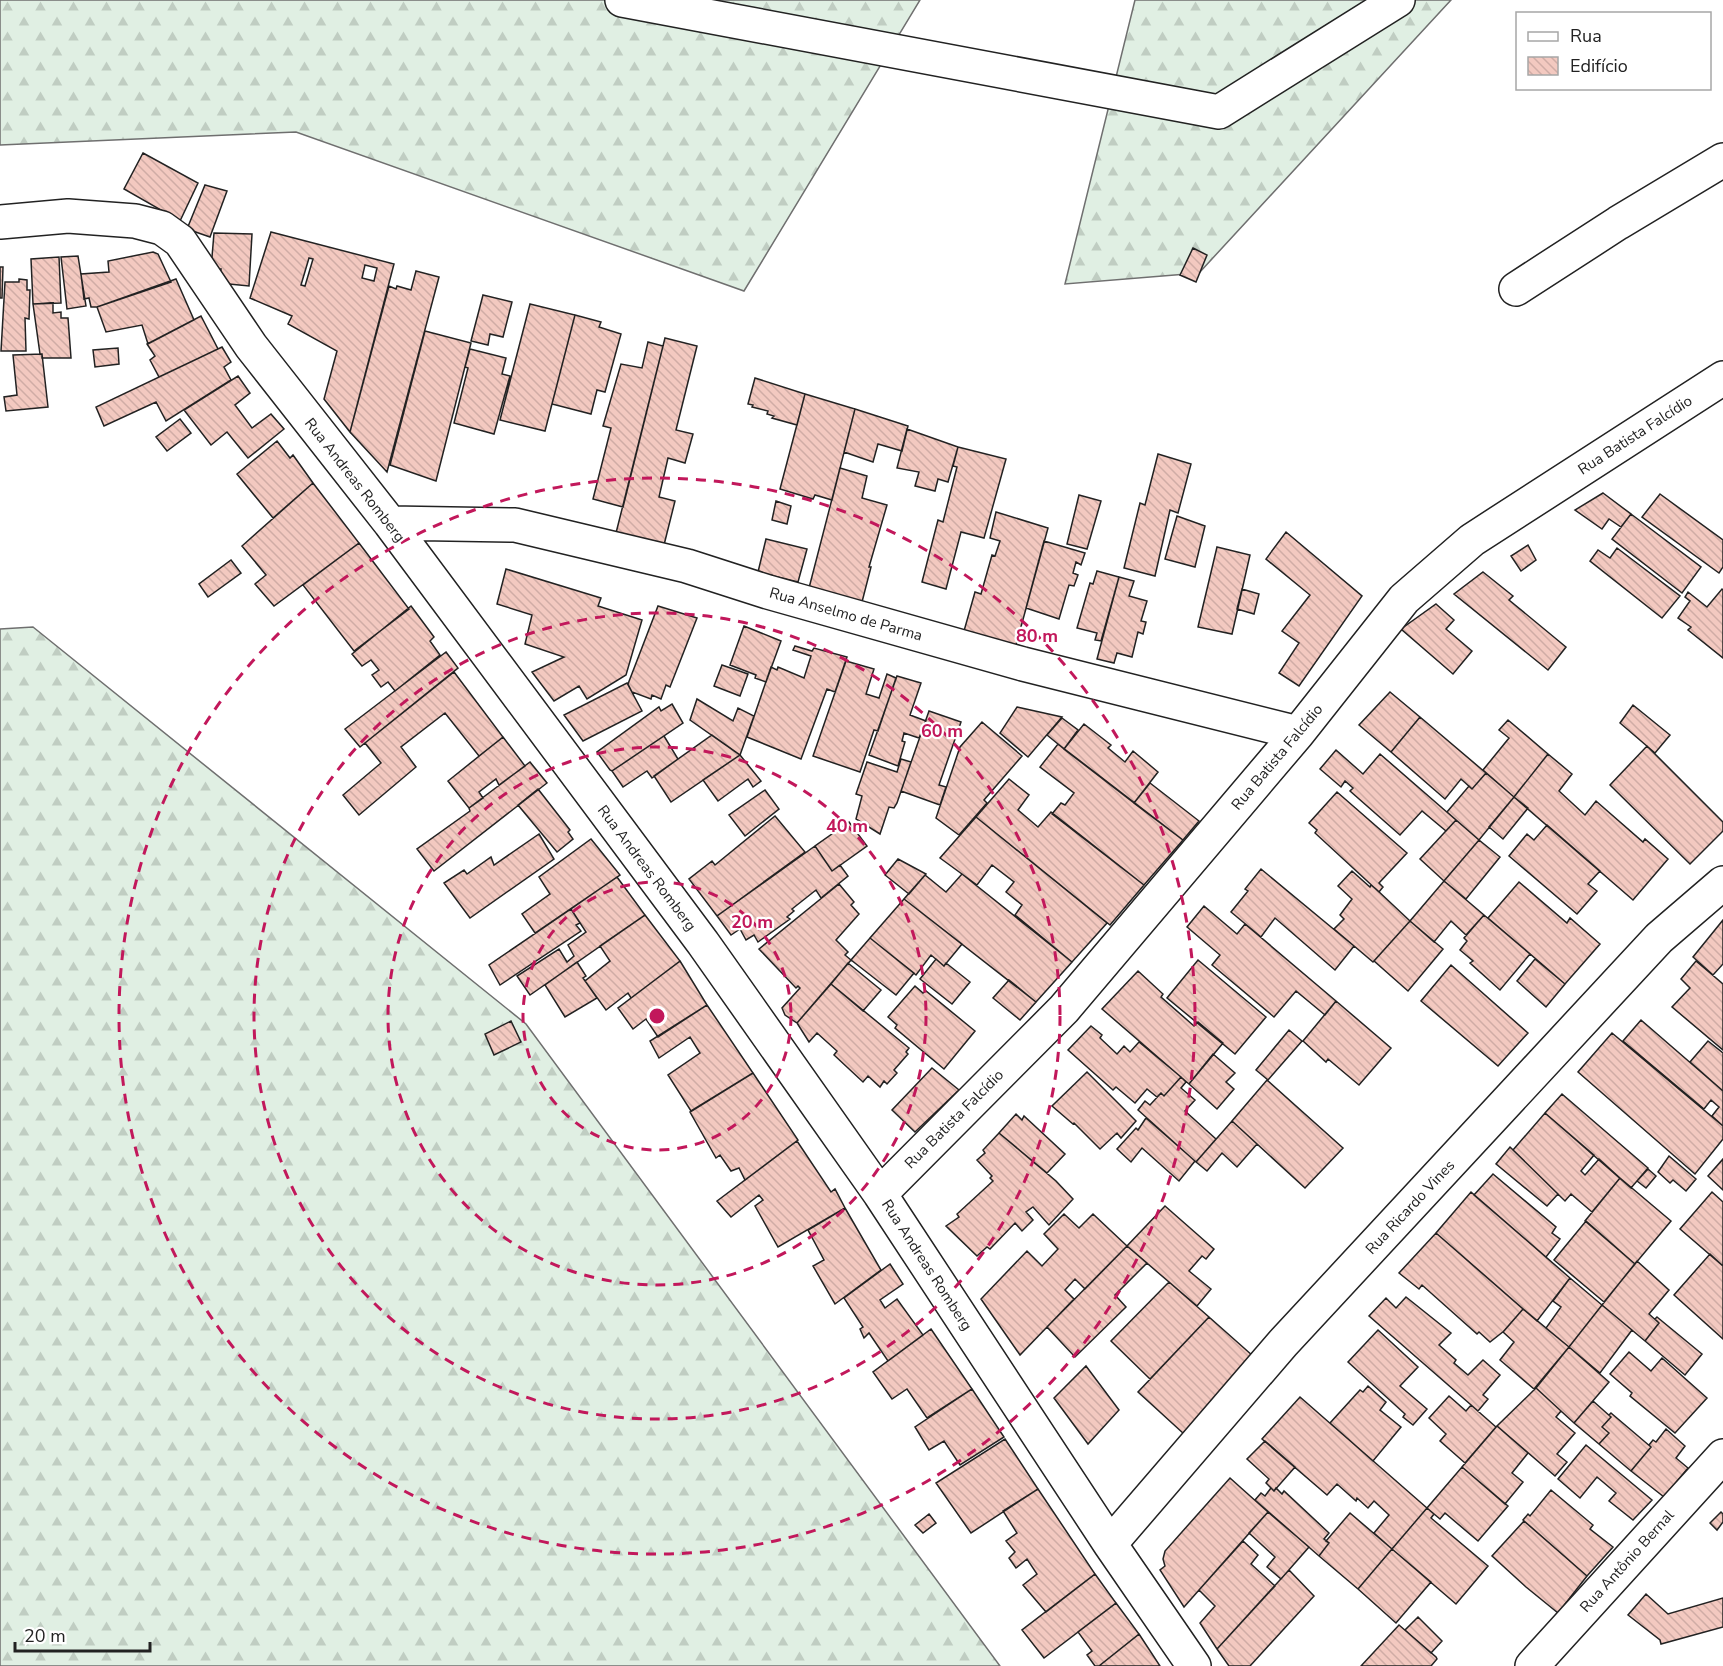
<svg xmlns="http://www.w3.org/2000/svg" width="1723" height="1666" viewBox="0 0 1723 1666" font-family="'Nunito Sans',sans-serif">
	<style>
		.forest { fill: url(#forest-firs); stroke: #6f6f6f; stroke-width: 1.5 }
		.building { fill: url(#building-back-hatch); stroke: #222; stroke-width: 1.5; fill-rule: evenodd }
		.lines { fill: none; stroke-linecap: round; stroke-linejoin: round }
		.minor-casing { stroke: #222; stroke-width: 36 }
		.minor { stroke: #fff; stroke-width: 33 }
		.ring { fill: none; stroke: #c2185b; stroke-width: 3; stroke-dasharray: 10 8 }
		.labels { text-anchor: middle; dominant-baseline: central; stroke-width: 4.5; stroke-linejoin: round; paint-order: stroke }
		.street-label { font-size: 15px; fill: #222; stroke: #fff }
		.centre { fill: #c2185b; stroke: #fff; stroke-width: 3 }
		.ring-label { font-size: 18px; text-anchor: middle; font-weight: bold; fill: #c2185b; stroke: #fff; stroke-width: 4.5; stroke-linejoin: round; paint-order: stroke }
	</style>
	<defs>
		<pattern id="forest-firs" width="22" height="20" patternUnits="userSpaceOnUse" patternTransform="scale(1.5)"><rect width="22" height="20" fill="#e0efe3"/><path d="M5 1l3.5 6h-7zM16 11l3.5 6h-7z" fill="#c0cdc2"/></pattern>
		<pattern id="building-back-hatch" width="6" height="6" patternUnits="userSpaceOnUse" patternTransform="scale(1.5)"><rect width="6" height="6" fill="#f3c9c0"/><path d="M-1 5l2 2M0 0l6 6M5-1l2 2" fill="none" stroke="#d0aca5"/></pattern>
	</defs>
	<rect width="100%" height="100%" fill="#fff"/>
	<path class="forest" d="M0 0H920L744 291 296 132 0 145Z
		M1135 0H1451L1199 273 1065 284Z
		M33 627 526 1024 1000 1666H0V629Z"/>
	<path class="building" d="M143 153 198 183 180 221 124 189Z
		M205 185 227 191 210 237 187 229Z
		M271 232 394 264 350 432 324 399 337 351 288 324 292 316 250 298ZM309 258 313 259 305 286 301 285ZM365 265 377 268 374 281 362 278Z
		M214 233 252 234 249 286 219 283 221 269H211Z
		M1193 248 1207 255 1196 282 1180 275Z
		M153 252 158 254 171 282 97 307H91L89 298 84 299 81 274 109 272 108 261Z
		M78 256 86 306 67 309 61 257Z
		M59 257 61 303 33 304 31 259Z
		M0 267H3L2 298H0Z
		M416 271 439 277 387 472 350 432 389 286 396 289 397 286 411 290Z
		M19 279 27 280V290H30L29 319 25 318 26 351H1L5 282H19Z
		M176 279 194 320 148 344 142 325 106 332 97 307Z
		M483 295 512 302 503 337 490 334 488 345 471 341Z
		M53 303V313L61 312V318H68L71 358H42V354H40L33 304Z
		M530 304 575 315 545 431 500 420Z
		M575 315 601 322 599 327 621 334 605 392 597 390 591 414 552 404Z
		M201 316 218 349 159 377 150 360 155 356 147 344Z
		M425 331 471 343 436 481 390 465Z
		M665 338 697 346 676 430 693 434 685 463 668 458 659 497 675 501 664 545 616 533Z
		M648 342 663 346 623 507 593 499 611 428 603 426 621 364 642 368Z
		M222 347 231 362 224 367 231 380 166 421 156 402 104 426 96 407Z
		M118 348 119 364 95 367 93 350Z
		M470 349 506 358 502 374 510 376 494 434 454 423 468 368 465 367Z
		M42 354 48 407 6 411 4 397 17 395 13 355Z
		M238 376 250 393 235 405 252 428 271 414 284 429 248 458 227 432 211 445 184 410Z
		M755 378 805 394 797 425 772 418 774 416 767 414 768 411 752 407 753 405 748 404Z
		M805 394 855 409 832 500 815 495 813 499 780 489Z
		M855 409 908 426 902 451 878 444 873 462 844 452Z
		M180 419 191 433 167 451 156 437Z
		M907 429 958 447 948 482 938 479 935 491 915 486 919 472 897 468Z
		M277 441 290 458 293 455 313 483 273 518 237 474Z
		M958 447 1006 459 984 538 961 532 946 589 922 582 938 520 943 522 957 467 953 466Z
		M1158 454 1191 464 1178 513 1170 510 1155 576 1124 568 1140 503 1145 505Z
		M840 468 867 476 862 498 887 505 869 567H871L862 602 809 588Z
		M313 483 359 543 274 606 255 584 266 575 242 546Z
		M1603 493 1631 514 1621 527 1609 519 1602 529 1575 510Z
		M1660 494 1723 540V567L1719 573 1642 517Z
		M1079 495 1101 501 1087 549 1067 544Z
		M776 501 791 506 787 524 772 520Z
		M996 512 1048 528 1016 645 964 631 975 592 981 594 992 555 995 556 1000 541 990 538Z
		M1631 514 1701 567 1682 593 1612 539Z
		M1177 516 1205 526 1195 567 1165 559Z
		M1286 532 1362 596 1299 686 1279 673 1299 643 1282 631 1310 595 1266 559Z
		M766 539 807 549 798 582 758 572Z
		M1044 541 1085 553 1081 565 1076 562 1073 573 1078 575 1074 586 1069 585 1059 619 1026 608Z
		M359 543 409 609 354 651 303 585Z
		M1528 545 1536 560 1521 571 1511 556Z
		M1217 547 1250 555 1232 634 1198 627Z
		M1617 548 1680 596 1662 618 1590 561 1598 550 1610 558Z
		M231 560 241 573 208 597 199 584Z
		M506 569 601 598 598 606 642 620 626 675 587 699 579 686 554 701 532 672 564 657 525 644 532 615 497 604Z
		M1097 571 1119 577 1101 641 1095 640 1097 633 1077 628 1090 583 1093 584Z
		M1483 572 1513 596 1509 600 1566 647 1548 670 1454 594Z
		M1119 577 1134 581 1129 596 1147 601 1141 621 1146 622 1143 634 1138 632 1132 657 1117 653 1114 663 1097 659Z
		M1242 589 1259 594 1254 614 1237 609Z
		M1722 589 1723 590V658L1688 630 1691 627 1678 618 1690 601 1685 597 1688 592 1707 607Z
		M1436 604 1454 620 1446 629 1472 651 1453 674 1401 629Z
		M411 606 434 637 430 641 440 655 395 691 388 682 381 687 372 675 379 670 371 660 362 666 352 654Z
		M658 606 697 618 670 687 666 685 661 699 652 695 651 699 632 692 628 684Z
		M744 626 781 641 766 682 755 678 756 675 730 665Z
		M795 646 812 651 814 648 847 657 835 692 827 689 801 759 747 737 771 667 777 670 778 667 804 678 811 656 793 650Z
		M446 652 458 668 360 747 345 729Z
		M846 661 874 669 866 694 879 698 887 674 896 678 878 731 874 730 860 772 813 756Z
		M722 665 748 674 740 696 714 686Z
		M454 672 503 737 479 756 445 713 401 747 416 767 359 815 343 795 381 763 365 743Z
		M897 676 921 683 910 715 926 721 919 738 904 733 902 741 905 742 898 766 869 755Z
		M627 683 642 711 583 741 564 715Z
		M1390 692 1420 717 1391 752 1359 725Z
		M697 699 733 721 738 708 754 716 740 755 690 720Z
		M672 704 683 723 612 771 610 770 597 752 659 707 661 711Z
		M1633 705 1670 735 1655 753 1620 723Z
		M1017 707 1062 717 1028 757 1000 733Z
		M929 711 961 722 939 785 946 787 940 805 901 791Z
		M1420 717 1486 773 1472 789 1461 779 1445 799 1391 752Z
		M1062 718 1078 730 1064 749 1047 735Z
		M1508 720 1548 754 1514 797 1483 770 1509 738 1499 730Z
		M982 722 1022 756 984 800 987 803 959 835 936 818 960 747Z
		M1084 724 1111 745 1108 748 1125 762 1133 751 1158 772 1134 803 1064 749Z
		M712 735 740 755 671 802 654 776Z
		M664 736 678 759 652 778 647 771 623 787 612 771Z
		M503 737 525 766 499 785 496 779 479 792 483 798 469 808 448 781Z
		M1058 744 1183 840 1144 885 1052 814 1061 803 1065 805 1074 793 1040 767Z
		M1647 746 1723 822V831L1690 864 1610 785Z
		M1336 750 1363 774 1380 754 1456 820 1446 831 1422 811 1400 835 1350 791 1353 788 1345 781 1341 787 1320 769Z
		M1548 754 1572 774 1559 791 1585 815 1596 801 1643 842 1645 839 1668 859 1633 900 1514 797Z
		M740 755 761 781 753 787 748 779 718 801 703 780Z
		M901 759 911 762 897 803 894 808 889 807 880 834 856 819 862 796 856 794 867 762 897 772Z
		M530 762 547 783 434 871 417 849 470 811 469 808Z
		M1486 773 1514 797 1479 840 1447 812 1469 786 1472 789Z
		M1009 779 1029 795 1018 810 1038 827 1051 812 1144 885 1110 925 976 817Z
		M1150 783 1199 821 1183 840 1134 803Z
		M538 789 570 830 568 832 573 839 557 852 518 805Z
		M765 790 779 809 745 836 729 815Z
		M1337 792 1407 853 1379 883 1383 887 1379 892 1315 833 1317 830 1309 823Z
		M1514 797 1528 808 1503 839 1489 827Z
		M775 816 805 852 717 916 689 879 712 861 715 865Z
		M976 817 1107 923 1072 962 1015 915 1022 905 1006 892 1014 882 992 865 977 885 940 858Z
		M1456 820 1479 840 1444 881 1420 859Z
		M849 822 867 846 832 871 815 846Z
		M1547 825 1600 871 1588 884 1597 891 1577 914 1509 856 1527 834 1534 840Z
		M539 834 554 859 470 918 444 883 464 870 467 874 491 857 494 865Z
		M591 839 620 875 535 933 522 914 550 894 539 877Z
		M1479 840 1500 857 1466 899 1444 881Z
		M815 846 832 871 840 865 848 876 821 898 816 890 792 909 794 911 787 917 790 919 758 942 754 935 746 940 740 929 731 935 717 916Z
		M898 859 926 874 909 894 885 875Z
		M1261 869 1354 946 1335 970 1275 918 1261 937 1231 912 1248 891 1245 889Z
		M1352 871 1370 887 1371 885 1376 889 1410 921 1373 962 1334 929 1344 919 1340 915 1352 899 1338 886Z
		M962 874 1072 962 1036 1002 904 899 925 875 946 892Z
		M617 877 645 915 530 995 517 976 559 949 567 962 574 956 568 945 586 932 571 909Z
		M1444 881 1484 915 1466 935 1451 921 1434 942 1410 921Z
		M1519 882 1567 923 1570 918 1600 944 1565 984 1488 918Z
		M839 884 854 902 851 905 859 914 836 940 848 952 845 955 851 960 797 1023 785 1015 782 1008 800 988 798 986 796 988 759 949Z
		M904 899 962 944 944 966 931 955 916 975 870 938Z
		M1204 906 1237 934 1245 924 1336 1001 1325 1015 1296 991 1274 1017 1212 965 1220 955 1187 927Z
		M571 909 580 923 576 925 581 931 500 985 489 965Z
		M645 915 680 961 631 998 628 993 606 1010 585 981 610 961 600 946Z
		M1484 915 1530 954 1500 990 1470 963 1473 961 1460 950 1467 941 1464 938Z
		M1723 920V964L1713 975 1693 957Z
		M1410 921 1443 949 1408 991 1374 961Z
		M870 938 914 973 896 995 851 960Z
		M936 959 944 966 946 963 970 982 952 1004 920 979Z
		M1535 959 1565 984 1546 1007 1517 981Z
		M1198 960 1266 1017 1235 1054 1167 998Z
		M680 961 707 1005 658 1037 646 1019 633 1029 618 1008Z
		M1696 961 1723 984V1050L1672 1007 1690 988 1681 979Z
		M577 962 586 976 583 978 597 998 565 1017 545 985Z
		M848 963 881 990 863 1011 831 984Z
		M1451 965 1528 1033 1498 1066 1421 1001Z
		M1138 971 1163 994 1161 997 1194 1026 1198 1022 1223 1043 1189 1084 1102 1009Z
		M1009 980 1036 1002 1020 1020 993 998Z
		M831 984 909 1048 906 1052 908 1054 894 1070 897 1073 887 1084 884 1081 880 1087 868 1076 863 1082 834 1055 837 1051 817 1033 809 1042 797 1023Z
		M915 986 923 993 926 991 975 1031 944 1069 895 1028 897 1025 888 1017Z
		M1336 1001 1391 1048 1359 1085 1328 1059 1326 1062 1303 1041Z
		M707 1005 753 1073 691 1111 668 1075 700 1053 690 1037 659 1058 650 1041Z
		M1641 1020 1723 1091V1126L1712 1116 1719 1107 1711 1100 1704 1109 1623 1041Z
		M511 1021 521 1042 494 1055 485 1034Z
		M1091 1026 1102 1035 1100 1038 1117 1054 1124 1046 1130 1052 1139 1042 1181 1077 1164 1096 1161 1093 1157 1097 1147 1089 1135 1103 1116 1087 1113 1090 1068 1050Z
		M1289 1030 1302 1041 1268 1080 1256 1070Z
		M1612 1033 1723 1126V1139L1695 1174 1578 1072Z
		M1708 1041 1723 1053V1091L1690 1062Z
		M1213 1054 1235 1073 1226 1082 1234 1089 1217 1109 1189 1084Z
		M932 1068 959 1090 915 1132 892 1110Z
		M1087 1072 1136 1121 1121 1138 1117 1133 1100 1149 1074 1123 1073 1124 1052 1106Z
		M753 1073 798 1140 745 1180 739 1168 731 1171 720 1155 716 1158 690 1112Z
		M1181 1077 1186 1082 1181 1088 1195 1100 1185 1111 1216 1139 1196 1162 1138 1110 1145 1101 1150 1105 1161 1093 1164 1096Z
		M1267 1080 1343 1148 1305 1188 1232 1121Z
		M1562 1094 1648 1168 1631 1188 1545 1113Z
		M1545 1113 1594 1155 1581 1171 1585 1175 1599 1159 1620 1178 1592 1212 1571 1194 1565 1201 1513 1150Z
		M1016 1114 1022 1120 1024 1116 1065 1154 1047 1173 999 1133Z
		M1146 1118 1195 1161 1179 1181 1142 1148 1131 1162 1117 1149 1136 1128 1138 1130Z
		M1232 1121 1257 1144 1237 1167 1222 1153 1207 1171 1196 1162Z
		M999 1133 1056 1181 1073 1199 1049 1225 1033 1207 1026 1212 1033 1220 1022 1231 1015 1223 990 1249 987 1247 977 1256 946 1226 959 1217 957 1214 993 1181 990 1178 992 1176 977 1160 985 1153 983 1150Z
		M797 1141 831 1192 835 1189 845 1208 778 1247 755 1206 763 1200 759 1195 731 1217 717 1201Z
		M1510 1147 1558 1194 1547 1206 1496 1164Z
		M1669 1156 1696 1179 1686 1191 1673 1180 1670 1183 1658 1172Z
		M1723 1159V1190L1708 1176Z
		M1648 1169 1656 1176 1646 1188 1637 1181Z
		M1493 1174 1556 1227 1552 1233 1560 1239 1546 1257 1474 1195Z
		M1620 1178 1671 1221 1635 1264 1585 1221Z
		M1471 1192 1570 1278 1537 1321 1436 1233Z
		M1712 1192 1723 1202V1266L1680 1229Z
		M1165 1206 1214 1249 1206 1259 1202 1256 1189 1271 1211 1289 1197 1306 1127 1246Z
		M845 1208 881 1270 835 1304 813 1266 824 1260 808 1230Z
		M1064 1214 1079 1228 1093 1214 1127 1246 1085 1289 1075 1279 1065 1290 1074 1299 1020 1355 981 1299 1027 1251 1042 1266 1058 1249 1044 1234Z
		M1586 1221 1635 1264 1604 1302 1554 1260Z
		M1436 1233 1523 1309 1504 1331 1490 1342 1479 1332 1477 1334 1422 1285 1419 1289 1399 1273Z
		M1127 1246 1147 1263 1115 1295 1126 1307 1075 1357 1047 1327Z
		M1710 1254 1723 1266V1339L1674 1295Z
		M1637 1261 1669 1290 1649 1314 1659 1323 1645 1341 1602 1305Z
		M890 1264 903 1284 880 1300 885 1308 897 1299 923 1335 888 1361 869 1333 864 1338 860 1329 863 1327 844 1298Z
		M1570 1278 1602 1305 1569 1347 1546 1328 1561 1307 1553 1301Z
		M1169 1282 1209 1317 1150 1379 1111 1341Z
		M1406 1297 1451 1333 1439 1345 1456 1360 1454 1363 1468 1375 1483 1360 1500 1375 1483 1395 1488 1399 1478 1411 1369 1316 1386 1298 1396 1308Z
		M1602 1305 1632 1330 1600 1373 1569 1347Z
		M1523 1309 1569 1347 1534 1389 1500 1360 1514 1342 1503 1332Z
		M1209 1317 1253 1356 1184 1434 1138 1392Z
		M1657 1317 1702 1354 1685 1375 1645 1341 1659 1323 1655 1319Z
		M931 1329 972 1389 927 1418 907 1389 892 1399 873 1372Z
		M1378 1330 1418 1367 1400 1386 1427 1409 1413 1425 1403 1417 1405 1414 1348 1362Z
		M1569 1347 1609 1382 1574 1423 1536 1388Z
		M1629 1352 1651 1371 1662 1358 1707 1398 1675 1433 1630 1396 1632 1393 1610 1374Z
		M1086 1366 1119 1410 1088 1444 1054 1398Z
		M1368 1386 1386 1402 1380 1410 1401 1427 1373 1461 1330 1423 1360 1390 1363 1392Z
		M1536 1388 1561 1411 1556 1417 1575 1433 1557 1454 1567 1462 1555 1476 1497 1426Z
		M972 1389 1004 1437 960 1465 944 1441 929 1450 915 1427Z
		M1449 1396 1466 1411 1471 1405 1496 1427 1465 1463 1440 1441 1446 1434 1429 1418Z
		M1300 1397 1427 1508 1392 1549 1374 1533 1389 1515 1374 1501 1368 1508 1357 1498 1356 1501 1337 1484 1327 1495 1262 1439Z
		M1593 1401 1611 1417 1602 1427 1609 1433 1599 1444 1574 1423Z
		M1611 1413 1651 1447 1631 1471 1599 1444 1609 1433 1602 1427 1611 1417 1609 1415Z
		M1497 1426 1528 1453 1512 1473 1523 1482 1505 1504 1462 1467Z
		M1666 1429 1685 1446 1676 1458 1688 1468 1664 1497 1631 1471 1651 1447 1649 1445 1653 1440 1656 1442Z
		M1005 1439 1038 1489 971 1533 936 1483Z
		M1265 1441 1295 1467 1274 1491 1266 1483 1269 1479 1247 1459Z
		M1586 1445 1652 1500 1633 1520 1609 1501 1616 1493 1597 1477 1580 1498 1558 1479Z
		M1462 1467 1508 1506 1478 1541 1445 1513 1440 1519 1427 1508Z
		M1230 1478 1268 1512 1184 1607 1160 1570 1165 1566 1163 1559 1165 1551Z
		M1271 1488 1274 1491 1276 1488 1282 1494 1284 1491 1329 1533 1324 1539 1329 1543 1319 1556 1255 1500 1261 1493 1265 1496Z
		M1038 1489 1095 1574 1046 1612 1023 1585 1037 1574 1027 1559 1016 1568 1009 1558 1015 1552 1006 1541 1017 1533 1003 1511Z
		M1551 1490 1593 1525 1590 1529 1613 1547 1587 1576 1523 1520 1528 1514 1530 1516Z
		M1427 1508 1434 1514 1431 1518 1488 1566 1456 1604 1392 1549Z
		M1268 1512 1309 1547 1281 1579 1267 1567 1275 1557 1249 1533Z
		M1721 1512 1723 1514V1522L1717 1530 1710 1523Z
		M1350 1513 1392 1549 1358 1589 1319 1556 1329 1543 1326 1541Z
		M929 1514 936 1523 923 1533 915 1525Z
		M1524 1521 1587 1576 1558 1613 1526 1587 1492 1556Z
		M1243 1541 1258 1555 1251 1564 1275 1586 1217 1649 1200 1623 1215 1606 1199 1590Z
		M1392 1549 1431 1582 1396 1623 1358 1589Z
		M1289 1570 1314 1596 1250 1666H1229L1217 1649Z
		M1095 1574 1116 1603 1044 1658 1022 1630Z
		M1646 1594 1668 1614 1723 1598V1627L1661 1644 1660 1640 1628 1615Z
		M1116 1603 1139 1634 1099 1666H1095L1087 1655 1092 1651 1078 1632Z
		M1418 1617 1442 1641 1431 1653 1405 1630Z
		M1399 1625 1436 1657 1437 1659 1431 1666H1361Z
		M1139 1634 1160 1666H1099Z"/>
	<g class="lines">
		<defs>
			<path id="minor" d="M622 0 1219 112 1398 0
				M0 222 68 216 135 221 162 228 180 241 251 346 390 523 703 943 880 1194 1110 1544 1194 1666
				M1516 289 1618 223 1723 160
				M390 523 515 525 687 566 768 592 1023 664 1298 733
				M880 1194 1064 1009 1298 733 1404 599 1472 540 1723 378
				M1110 1544 1283 1343 1659 938 1723 883
				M1532 1666 1723 1456"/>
		</defs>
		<use href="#minor" class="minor-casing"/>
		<use href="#minor" class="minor"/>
	</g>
	<g class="ring">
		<circle cx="657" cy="1016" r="134"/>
		<circle cx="657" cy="1016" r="269"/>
		<circle cx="657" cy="1016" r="403"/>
		<circle cx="657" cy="1016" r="538"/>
	</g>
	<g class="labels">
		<g class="street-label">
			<text transform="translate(1635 435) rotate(-33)">Rua Batista Falcídio</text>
			<text transform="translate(355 480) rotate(52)">Rua Andreas Romberg</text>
			<text transform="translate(846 614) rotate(16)">Rua Anselmo de Parma</text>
			<text transform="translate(1277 757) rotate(-50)">Rua Batista Falcídio</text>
			<text transform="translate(647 868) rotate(53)">Rua Andreas Romberg</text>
			<text transform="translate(954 1119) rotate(-45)">Rua Batista Falcídio</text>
			<text transform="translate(1410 1207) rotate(-47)">Rua Ricardo Vines</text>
			<text transform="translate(927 1265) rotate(57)">Rua Andreas Romberg</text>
			<text transform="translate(1627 1561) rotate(-48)">Rua Antônio Bernal</text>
		</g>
	</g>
	<circle cx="657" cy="1016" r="9" class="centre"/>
	<g class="ring-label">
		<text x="1037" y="642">80 m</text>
		<text x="942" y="737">60 m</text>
		<text x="847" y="832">40 m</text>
		<text x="752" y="928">20 m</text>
	</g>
	<rect x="1516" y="12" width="195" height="78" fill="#ffffff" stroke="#a7a7a7" stroke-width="1.5"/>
	<rect x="1528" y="32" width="30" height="9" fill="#ffffff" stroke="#a7a7a7" stroke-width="1.5"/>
	<text x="1570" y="42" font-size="18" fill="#222222">Rua</text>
	<rect x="1528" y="57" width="30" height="18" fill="url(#building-back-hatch)" stroke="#a7a7a7" stroke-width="1.5"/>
	<text x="1570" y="72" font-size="18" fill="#222222">Edifício</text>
	<path d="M15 1642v9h135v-9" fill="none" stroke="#222222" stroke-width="3"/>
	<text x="24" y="1642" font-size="18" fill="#222222" stroke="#ffffff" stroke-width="4.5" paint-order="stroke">20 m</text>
</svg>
